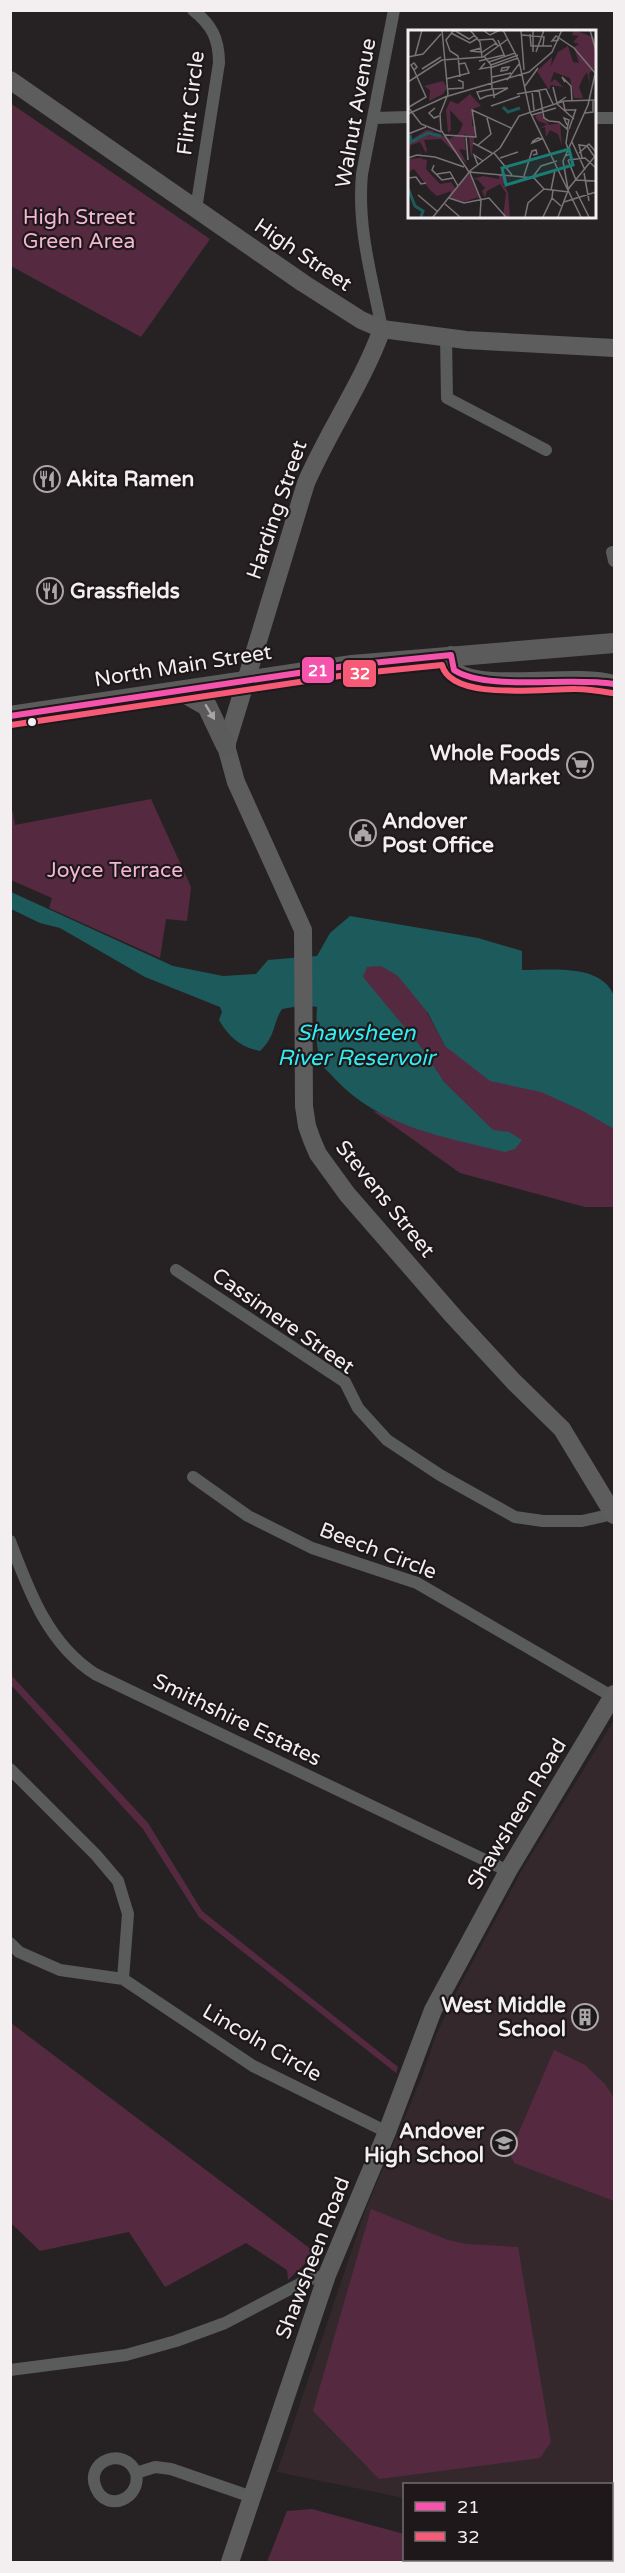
<svg xmlns="http://www.w3.org/2000/svg" width="625" height="2573" viewBox="0 0 625 2573" font-family="'Varela Round',sans-serif">
	<style>
		.built { fill: #34282d }
		.green { fill: #552a40 }
		.water { fill: #1d5a5c }
		.lines { fill: none; stroke-linecap: round; stroke-linejoin: round }
		.street { stroke: #5a5b5b; stroke-width: 12 }
		.secondary { stroke: #5d5d5d; stroke-width: 18 }
		.primary { stroke: #5c5b5b; stroke-width: 20 }
		.bus-1-casing { stroke: #1e181a; stroke-width: 10 }
		.bus-2-casing { stroke: #1e181a; stroke-width: 10 }
		.bus-1 { stroke: #f653ac; stroke-width: 6 }
		.bus-2 { stroke: #f75a77; stroke-width: 6 }
		.oneway { fill: #a8a5a6 }
		.bus-dot { fill: #f3eff1; stroke: #1e181a; stroke-width: 2 }
		.labels { text-anchor: middle; dominant-baseline: central; stroke-width: 4.5; stroke-linejoin: round; paint-order: stroke }
		.street-label { font-size: 21px; fill: #f3eff1; stroke: #1e181a }
		.park-label { font-size: 21px; fill: #f5b5d3; stroke: #1e181a }
		.poi-label { font-size: 21px; font-weight: bold; fill: #f3eff1; stroke: #1e181a; text-anchor: start }
		.water-label { font-size: 22px; font-style: italic; fill: #31ecf2; stroke: #1e181a }
		.inset-river { fill: none; stroke: #1d5a5c; stroke-width: 3 }
		.inset-road { fill: none; stroke: #787476; stroke-width: 1.5 }
		.view { fill: #1a7c75; fill-opacity: 0.15; stroke: #1a7c75; stroke-width: 3 }
		.inset-edge { fill: none; stroke: #f3eff1; stroke-width: 3 }
		.line-badge { stroke: #1e181a; stroke-width: 2 }
		.badge-label { font-size: 16px; text-anchor: middle; font-weight: bold; fill: #fff }
	</style>
	<rect width="100%" height="100%" fill="#262224"/>
	<path class="built" d="M614 1720V2527L612 2519V2484H404V2498L277 2472 365 2211 423 2074 436 2035 456 1993 522 1870Z"/>
	<path class="green" d="M10 103 210 239 141 337 11 266Z
		M151 799 191 887 187 921 166 919 160 958 49 908 52 898 11 880V813L13 812 15 825Z
		M351 949 411 982 445 1046 614 1092V1207H585L460 1173 373 1111 399 1116Z
		M11 1675 148 1823 202 1911 398 2067 396 2073 199 1917 143 1829 11 1685Z
		M10 2023H11L316 2253 288 2280 287 2270 246 2243 165 2287 129 2232 40 2251 11 2223Z
		M554 2050 585 2065 605 2084 614 2098V2201L514 2163 510 2153Z
		M371 2209 448 2240 466 2244 518 2247 551 2442 540 2458 379 2479 313 2411Z
		M312 2509 404 2534V2560H582L583 2562H267L287 2511Z"/>
	<path class="water" d="M11 892 173 966 223 976 256 974 268 960 317 956 330 933 350 916 478 938 522 951V970C550 970 602 963 614 996V1129L583 1111 541 1092 490 1081 445 1046 428 1013 398 976 381 966 367 967 363 977 421 1047 444 1082 493 1130 509 1132 522 1140 515 1149 505 1152C444 1137 380 1127 335 1079 331 1074 323 1068 321 1062 315 1045 316 1025 317 1007L305 1005 282 1009C272 1025 276 1036 260 1051 240 1047 229 1037 219 1020L222 1012 220 1007 145 977 60 928 40 923 11 909Z"/>
	<g class="lines">
		<path class="street" d="M193 10C212 25 219 39 219 63L196 209
			M374 118 409 117
			M594 118H614
			M382 329C372 277 357 228 362 174L394 10
			M446 337 447 398 546 450
			M612 552 614 561
			M176 1270 345 1382 358 1408 387 1440 440 1475 515 1517 543 1521H582L613 1514
			M193 1477 248 1516 312 1548 417 1583 613 1697
			M10 1541C29 1591 48 1644 95 1674L508 1871
			M10 1769 96 1855 118 1881 128 1914 123 1979
			M10 1943 19 1952 60 1970 123 1979 253 2066 387 2132
			M10 2370 126 2355 176 2341 225 2323 307 2280 327 2275
			M136 2473C142 2498 107 2514 96 2488 84 2461 125 2445 136 2473L155 2467 171 2469 252 2497"/>
		<path class="secondary" d="M10 80 303 283 361 320 382 329 466 340 614 348
			M382 329C363 382 329 430 306 483L226 746 236 782 303 930 304 1106 307 1126 312 1140 318 1154 347 1194 454 1317 514 1382 562 1429 614 1515
			M451 655C451 661 450 668 456 672 486 692 573 672 614 684
			M230 2562 327 2275 387 2132 433 2010 508 1871 614 1694"/>
		<path class="primary" d="M181 691 207 706 226 746
			M10 716 352 665 614 643"/>
		<defs>
			<path id="bus-1" d="M10 716 352 665 451 655 454 670C488 692 570 676 614 684"/>
			<path id="bus-2" d="M11 725 353 674 442 665C451 702 546 688 576 689 588 689 600 691 612 693"/>
		</defs>
		<use href="#bus-1" class="bus-1-casing"/>
		<use href="#bus-2" class="bus-2-casing"/>
		<use href="#bus-1" class="bus-1"/>
		<use href="#bus-2" class="bus-2"/>
	</g>
	<defs><path id="oneway-solid" d="M-6-.8H1V-3.2L6.5 0L1 3.2V.8H-6Z" transform="scale(1.5)"/></defs>
	<use class="oneway" href="#oneway-solid" transform="translate(210 712) rotate(59)"/>
	<defs>
		<symbol id="restaurant-ring" viewBox="-11 -11 22 22"><circle r="9.5" fill="#1e181a" stroke="#aba7a9" stroke-width="1.5"/><path d="M-5-6h1v4h1v-4h1v4h1v-4h1v5L-1.5 .5V6h-2V.5L-5-1ZM5-6V6H3V1.5H1.5Q1.5-4 5-6Z" fill="#aba7a9"/></symbol>
		<symbol id="supermarket-ring" viewBox="-11 -11 22 22"><circle r="9.5" fill="#1e181a" stroke="#aba7a9" stroke-width="1.5"/><path d="M-6-5.5h2.5l.6 2H6L4.5 2H-2.5L-4.4-4H-6ZM-1.5 3.2a1.3 1.3 0 1 0 .1 0ZM3 3.2a1.3 1.3 0 1 0 .1 0Z" fill="#aba7a9"/></symbol>
		<symbol id="civic-ring" viewBox="-11 -11 22 22"><circle r="9.5" fill="#1e181a" stroke="#aba7a9" stroke-width="1.5"/><path d="M-.6-6.5H3V-4.5H.6V-3L4-1V1h2V6H-6V1h2V-1L-.6-3ZM-1.2 2.5V6h2.4V2.5Z" fill="#aba7a9"/></symbol>
		<symbol id="building-ring" viewBox="-11 -11 22 22"><circle r="9.5" fill="#1e181a" stroke="#aba7a9" stroke-width="1.5"/><path d="M-4-6H4V6H1V3H-1V6H-4ZM-2.5-4.3h1.7v1.8h-1.7ZM.8-4.3h1.7v1.8H.8ZM-2.5-1h1.7V.8h-1.7ZM.8-1h1.7V.8H.8Z" fill="#aba7a9"/></symbol>
		<symbol id="school-ring" viewBox="-11 -11 22 22"><circle r="9.5" fill="#1e181a" stroke="#aba7a9" stroke-width="1.5"/><path d="M0-5L7-2L0 1L-7-2ZM-4 1L0 2.5L4 1V4Q0 6-4 4Z" fill="#aba7a9"/></symbol>
	</defs>
	<g fill-rule="evenodd">
		<use href="#restaurant-ring" x="32" y="464" width="30" height="30"/>
		<use href="#restaurant-ring" x="35" y="576" width="30" height="30"/>
		<use href="#supermarket-ring" x="565" y="750" width="30" height="30"/>
		<use href="#civic-ring" x="348" y="818" width="30" height="30"/>
		<use href="#building-ring" x="570" y="2002" width="30" height="30"/>
		<use href="#school-ring" x="489" y="2128" width="30" height="30"/>
	</g>
	<circle class="bus-dot" cx="32" cy="722" r="5"/>
	<g class="labels">
		<g class="street-label">
			<text transform="translate(191 103) rotate(-83)">Flint Circle</text>
			<text transform="translate(356 113) rotate(-80)">Walnut Avenue</text>
			<text transform="translate(303 255) rotate(34)">High Street</text>
			<text transform="translate(277 510) rotate(-71)">Harding Street</text>
			<text transform="translate(183 666) rotate(-9)">North Main Street</text>
			<text transform="translate(385 1199) rotate(51)">Stevens Street</text>
			<text transform="translate(283 1321) rotate(35)">Cassimere Street</text>
			<text transform="translate(378 1551) rotate(21)">Beech Circle</text>
			<text transform="translate(237 1720) rotate(26)">Smithshire Estates</text>
			<text transform="translate(517 1814) rotate(-59)">Shawsheen Road</text>
			<text transform="translate(262 2043) rotate(30)">Lincoln Circle</text>
			<text transform="translate(313 2258) rotate(-69)">Shawsheen Road</text>
		</g>
		<g class="park-label">
			<text x="79" y="217">High Street<tspan x="79" dy="24">Green Area</tspan></text>
			<text x="115" y="870">Joyce Terrace</text>
		</g>
		<g class="poi-label">
			<text x="66" y="479">Akita Ramen</text>
			<text x="70" y="591">Grassfields</text>
			<text x="560" y="753" text-anchor="end">Whole Foods<tspan x="560" dy="24">Market</tspan></text>
			<text x="382" y="821">Andover<tspan x="382" dy="24">Post Office</tspan></text>
			<text x="566" y="2005" text-anchor="end">West Middle<tspan x="566" dy="24">School</tspan></text>
			<text x="484" y="2131" text-anchor="end">Andover<tspan x="484" dy="24">High School</tspan></text>
		</g>
		<g class="water-label">
			<text x="356" y="1033">Shawsheen<tspan x="356" dy="25">River Reservoir</tspan></text>
		</g>
	</g>
	<g transform="translate(408 30)">
		<rect width="188" height="188" fill="#262224"/>
		<path d="M166 0 187 8V38L181 43 182 55 179 42 175 48 171 57 175 68H166L162 48 146 42 142 53 147 49 155 57 143 55 141 60 129 41 144 27 143 36 150 22 160 16 165 32 171 33 166 17 171 14 165 12 171 6 164 5ZM35 51 39 58 35 64 21 71 22 60 16 56ZM62 64 73 76 64 79V96H68L63 128 61 106 56 104 58 120 51 119 59 134 33 109 16 110 19 120 18 123 12 112 3 115 0 124V112L18 100 26 101 19 108 27 102 42 109 51 103 55 94 42 80 43 100 40 103 38 80 42 71 50 74ZM133 83 141 95 152 93 154 116 150 104 142 100 138 107 137 97 131 99 139 94 130 91 127 86ZM11 117 14 129 19 130 18 139 32 154 43 152 48 159 61 144 65 149 75 146 91 149V144L98 145 99 153 95 154 100 162 102 187H95L98 163 92 154 79 161 77 168 74 161 77 158 69 149 64 150 71 167 55 172 42 169 43 161 29 166 22 160 6 139 0 142V129L13 128Z" fill="#552a40"/>
		<path class="inset-river" d="M95 77 100 82 112 78M2 105 3 112 20 103 33 106M0 158 7 176 15 181 13 187"/>
		<path class="inset-road" d="M34 0 40 64 32 84 33 100 61 142M46 0 38 10 42 21 50 26 52 47M46 0 61 9 67 5M62 0 72 12 74 27M95 0 111 31 122 82 173 187M113 0 116 40M125 0V22M182 0 188 21M76 1 82 5 92 0M43 3 62 13 70 8M122 4 123 16H144M114 5 136 7 135 16M71 10 85 9 90 16M90 10 97 27M151 10 144 11 148 6 166 18 188 44M73 18 62 21 73 22M128 22 136 0M73 23 88 13M7 26 14 0M76 26 83 35 84 59 100 58M0 27 15 24 33 4M71 31 96 25M81 32 107 23M6 33 9 37 6 40 3 35ZM77 33 72 39 83 37M83 35 110 25M101 37 99 40 93 41 94 38ZM82 38 110 28M14 39 33 27M84 47 103 43M38 49 61 43 57 33 51 34M99 50 111 34M0 52 34 30 75 27 100 9M157 52 154 47 163 56 164 70M117 56 130 38M145 57 149 73 158 67M40 59 55 58V52L50 50M131 60 136 88 141 91M124 61 126 80M109 64 138 59 145 74M86 68V65L85 59H84L69 62 72 69 79 66 85 65H87L100 58M155 71 157 80H168M149 74 166 89M83 76 112 66M0 77 13 94 33 102M1 77 18 67 6 40M27 78 21 83 26 88 31 86M64 80 103 98M177 83 185 82V70M0 84 37 67 121 42 144 22 154 0M124 85 148 78M141 91 151 92 160 100 158 113 162 124 157 126M159 95 156 88 161 90 159 99M161 99 168 79M0 104 18 97M37 105 68 107 64 79M58 106 60 130M130 108 134 109 124 113 125 111ZM164 112 177 140M65 113 84 123M70 115 83 104 79 88M86 123 104 145M171 123 181 114 188 122M0 128 9 125 27 127 56 137M92 128 110 122M174 128 171 115 179 116 186 126M160 130 168 150 188 151M160 130 177 128 188 138M26 135 24 140 34 150 45 148M70 135 66 125 75 131M61 142 126 148 136 159M62 143 73 170 72 187M176 143 181 171M29 144 42 142 50 156M116 146 124 121 128 120 129 124 125 125M0 148 8 147 13 154 18 153M124 148 133 136 149 131M136 159 161 162M160 159 155 131 180 75 187 44M143 160 147 140M145 160 144 168 153 176M168 161 181 187M10 165 30 182M41 168 56 173 81 168 98 187M156 172 188 162M37 174 52 187M25 187 63 140 92 118 111 86 156 71 188 70M117 187 120 173 136 159M135 187 144 168M150 187 161 158 188 125"/>
		<path class="view" d="M161 119 165 135 98 155 94 138Z"/>
		<rect width="188" height="188" class="inset-edge"/>
	</g>
	<g class="line-badge">
		<rect x="301" y="656" width="34" height="28" rx="6" fill="#f653ac"/>
		<rect x="342" y="659" width="35" height="29" rx="6" fill="#f75a77"/>
	</g>
	<g class="badge-label">
		<text x="318" y="676">21</text>
		<text x="360" y="679">32</text>
	</g>
	<rect width="625" height="2573" fill="none" stroke="#f3eff1" stroke-width="24"/>
	<rect x="403" y="2483" width="210" height="78" fill="#1e181a" stroke="#736e70" stroke-width="1.5"/>
	<rect x="415" y="2502" width="30" height="9" fill="#f653ac" stroke="#736e70" stroke-width="1.5"/>
	<text x="457" y="2513" font-size="18" fill="#f3eff1">21</text>
	<rect x="415" y="2532" width="30" height="9" fill="#f75a77" stroke="#736e70" stroke-width="1.5"/>
	<text x="457" y="2543" font-size="18" fill="#f3eff1">32</text>
</svg>
